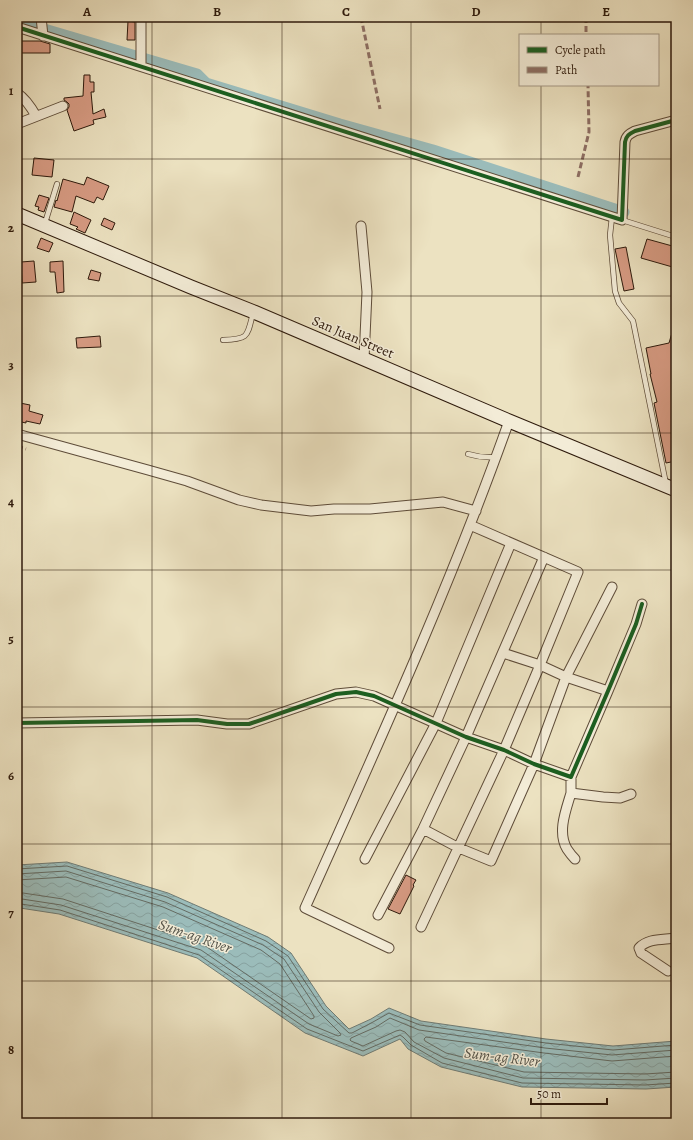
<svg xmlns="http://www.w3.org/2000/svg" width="693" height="1140" viewBox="0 0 693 1140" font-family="Alegreya,serif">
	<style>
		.water { fill: url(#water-waves); stroke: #6f7b74 }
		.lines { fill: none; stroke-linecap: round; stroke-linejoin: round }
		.shore { stroke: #646b63; stroke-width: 1 }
		.canal { stroke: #9bbcba; stroke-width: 11 }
		.building { fill: #d79b83; stroke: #2e1a0c }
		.lane-casing { stroke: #5e4c39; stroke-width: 6 }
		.street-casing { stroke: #5e4c39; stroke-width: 11 }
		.secondary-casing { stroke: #2e1a0c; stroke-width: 15 }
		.lane { stroke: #f3ecd7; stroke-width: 4.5 }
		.street { stroke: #f3ecd7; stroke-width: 9 }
		.secondary { stroke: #f3ecd7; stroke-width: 13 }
		.quiet { stroke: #8d6e63; stroke-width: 3; stroke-dasharray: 6 3; stroke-linecap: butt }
		.cycleway-casing { stroke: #f3ecd7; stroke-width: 6 }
		.cycleway { stroke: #1b5e20; stroke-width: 4 }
		.grid { fill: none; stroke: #2e1a0c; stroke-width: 1; stroke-opacity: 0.55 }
		.labels { text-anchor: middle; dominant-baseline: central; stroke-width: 3; stroke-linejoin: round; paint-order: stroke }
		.street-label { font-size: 14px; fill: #2e1a0c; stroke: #f3ecd7 }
		.water-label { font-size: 15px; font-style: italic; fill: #545349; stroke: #f3ecd7 }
		.neatline { fill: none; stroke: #2e1a0c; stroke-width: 1.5 }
		.grid-label { font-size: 13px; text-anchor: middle; font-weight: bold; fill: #2e1a0c }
	</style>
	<defs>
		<pattern id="water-waves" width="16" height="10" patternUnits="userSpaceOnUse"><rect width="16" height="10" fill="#9bbcba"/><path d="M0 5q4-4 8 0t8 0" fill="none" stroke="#86a19f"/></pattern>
	</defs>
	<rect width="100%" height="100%" fill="#ece2c1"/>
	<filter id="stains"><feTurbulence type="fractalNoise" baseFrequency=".005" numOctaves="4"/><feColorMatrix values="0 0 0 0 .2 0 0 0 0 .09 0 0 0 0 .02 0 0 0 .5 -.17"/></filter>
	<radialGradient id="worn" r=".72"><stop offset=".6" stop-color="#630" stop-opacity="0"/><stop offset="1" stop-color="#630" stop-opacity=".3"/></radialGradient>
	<path class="water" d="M67 862 168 893 268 937 291 953 326 1006 349 1029 371 1019 389 1008 421 1021 546 1039 613 1046 676 1041V1087L646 1089 522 1087 441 1067 408 1049 400 1039 363 1056 305 1033 197 958 59 914 20 908H17V865Z"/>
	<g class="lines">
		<path class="shore" d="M17 869 67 866 167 897 266 941 288 956 323 1009 349 1033H352L373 1022 389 1013 420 1025 546 1043 613 1050 676 1045
			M17 874 66 871 165 902 263 945 284 959 319 1012 340 1033 341 1035 338 1036 309 1024 201 950 61 905 22 899H17
			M17 880 66 877 163 907 261 950 280 964 314 1016V1018L311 1019 204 945 63 899 23 893H17
			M17 904H21L60 910 199 955 307 1029 363 1051 400 1035 403 1037 411 1045 442 1063 522 1083 645 1085 676 1083
			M676 1050 612 1055 545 1048 419 1030 390 1018 376 1027 351 1038 350 1040 351 1041 363 1046 396 1031 400 1030 405 1032 414 1042 444 1058 523 1078 645 1080 676 1078
			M676 1056 612 1061 544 1053 426 1037 424 1039 425 1041 446 1053 524 1072 645 1074 676 1072"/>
		<path class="canal" d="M17 21 197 74 206 83 340 124 433 150 624 212"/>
	</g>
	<path class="building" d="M128 21 135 22V40H127Z
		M17 41H40L50 44V53H17Z
		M84 75H90V82H94V92H91L93 114 104 109 106 117 93 120 94 124 74 131 67 110 69 107V104L67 102 64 100V98L83 96Z
		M34 158 54 160 52 177 32 175Z
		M87 177 109 186 103 200 97 197 94 203 76 196 72 212 54 207 56 200 57 201 63 179 84 185Z
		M39 195 49 198 44 212 38 210 39 207 35 206Z
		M74 212 91 220 85 233 76 229 78 227 70 224Z
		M104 218 115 223 112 230 101 225Z
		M41 238 53 243 49 252 37 248Z
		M647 239 676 247V268L641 258Z
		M626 247 634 289 624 291 615 249Z
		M34 261 36 282 22 283 21 262Z
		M63 261 64 292 57 293 55 272H50V262Z
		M91 270 101 273 99 281 88 279Z
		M674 326H676V461L666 463 654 403 657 402 650 374H651L646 348 669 343Z
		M100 336 101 347 77 348 76 338Z
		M20 403 30 405 29 411 43 415 40 424 26 421V423L17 421V406L19 407Z
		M406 875 416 880 413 885 414 886 400 914 388 909Z"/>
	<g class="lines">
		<defs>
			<path id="lane" d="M612 217 610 235 615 291 619 303 633 321 666 484
				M622 220 676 237
				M45 223 57 184
				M223 340C249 339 247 337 253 313
				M468 454C478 457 486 458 496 457"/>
			<path id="street" d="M41 17 43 36
				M17 27 622 220 625 142C626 136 629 134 635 131L676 120
				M141 66V17
				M17 93C26 99 31 107 36 116
				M17 124 63 106
				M361 226 367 292 364 359
				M17 434 148 470 187 481 239 500 261 505 311 511 334 509H370L443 502 476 511
				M503 653 540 665 566 677 608 691
				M17 723 197 720 227 724H249L336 694 356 692 374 696 466 737 504 750 534 764 571 777 608 691 636 624 642 604
				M571 777V793L603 797 620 798 631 794
				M571 793C566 810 557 832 567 849 569 852 572 856 575 859
				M423 829 459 848 491 861 534 764 566 677 612 587
				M365 859 436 723 511 543
				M378 915 423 829 466 737 544 557
				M421 927 504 750 540 665 578 572 470 525
				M389 948 305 908C377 747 450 587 509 421
				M668 971 641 953 639 948C648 938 663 940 676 938"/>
			<path id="secondary" d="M17 214 191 287 254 312 509 421 676 490"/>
		</defs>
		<use href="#lane" class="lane-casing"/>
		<use href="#street" class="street-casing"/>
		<use href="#secondary" class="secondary-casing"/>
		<use href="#lane" class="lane"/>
		<use href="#street" class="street"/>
		<use href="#secondary" class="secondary"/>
		<path class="quiet" d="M361 17 380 109
			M586 17V35
			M578 177 589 132 588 85
			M17 446 26 449"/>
		<defs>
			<path id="cycleway" d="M17 27 622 220 625 142C626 136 629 134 635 131L676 120
				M17 723 197 720 227 724H249L336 694 356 692 374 696 466 737 504 750 534 764 571 777 608 691 636 624 642 604"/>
		</defs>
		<use href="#cycleway" class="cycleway-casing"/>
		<use href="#cycleway" class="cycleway"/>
	</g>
	<path class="grid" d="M152 17V1123M282 17V1123M411 17V1123M541 17V35M541 85V1123M17 159H676M17 296H676M17 433H676M17 570H676M17 707H676M17 844H676M17 981H676"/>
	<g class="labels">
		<g class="street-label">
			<text transform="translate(353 337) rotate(23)">San Juan Street</text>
		</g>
		<g class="water-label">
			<text transform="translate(195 936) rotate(19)">Sum-ag River</text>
			<text transform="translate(502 1057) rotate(7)">Sum-ag River</text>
		</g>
	</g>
	<rect width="693" height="1140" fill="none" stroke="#ece2c1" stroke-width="44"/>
	<rect x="519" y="34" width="140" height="52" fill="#f3ecd7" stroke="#a49886"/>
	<rect x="527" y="47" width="20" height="6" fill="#1b5e20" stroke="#a49886"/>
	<text x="555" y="54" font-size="12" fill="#2e1a0c">Cycle path</text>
	<rect x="527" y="67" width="20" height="6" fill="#8d6e63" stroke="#a49886"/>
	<text x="555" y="74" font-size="12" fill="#2e1a0c">Path</text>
	<path d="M531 1098v6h76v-6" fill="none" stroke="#2e1a0c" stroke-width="2"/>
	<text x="537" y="1098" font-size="12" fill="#2e1a0c" stroke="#f3ecd7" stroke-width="3" paint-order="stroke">50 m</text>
	<rect x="22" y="22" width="649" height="1096" class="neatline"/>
	<g class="grid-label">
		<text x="87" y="16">A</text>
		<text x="217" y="16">B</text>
		<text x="346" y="16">C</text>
		<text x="476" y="16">D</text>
		<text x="606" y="16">E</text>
		<text x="11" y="95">1</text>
		<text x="11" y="232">2</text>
		<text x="11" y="369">3</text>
		<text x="11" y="506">4</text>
		<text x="11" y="643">5</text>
		<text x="11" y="780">6</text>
		<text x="11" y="917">7</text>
		<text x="11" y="1054">8</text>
	</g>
	<rect width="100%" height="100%" filter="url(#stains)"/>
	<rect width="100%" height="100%" fill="url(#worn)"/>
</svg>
